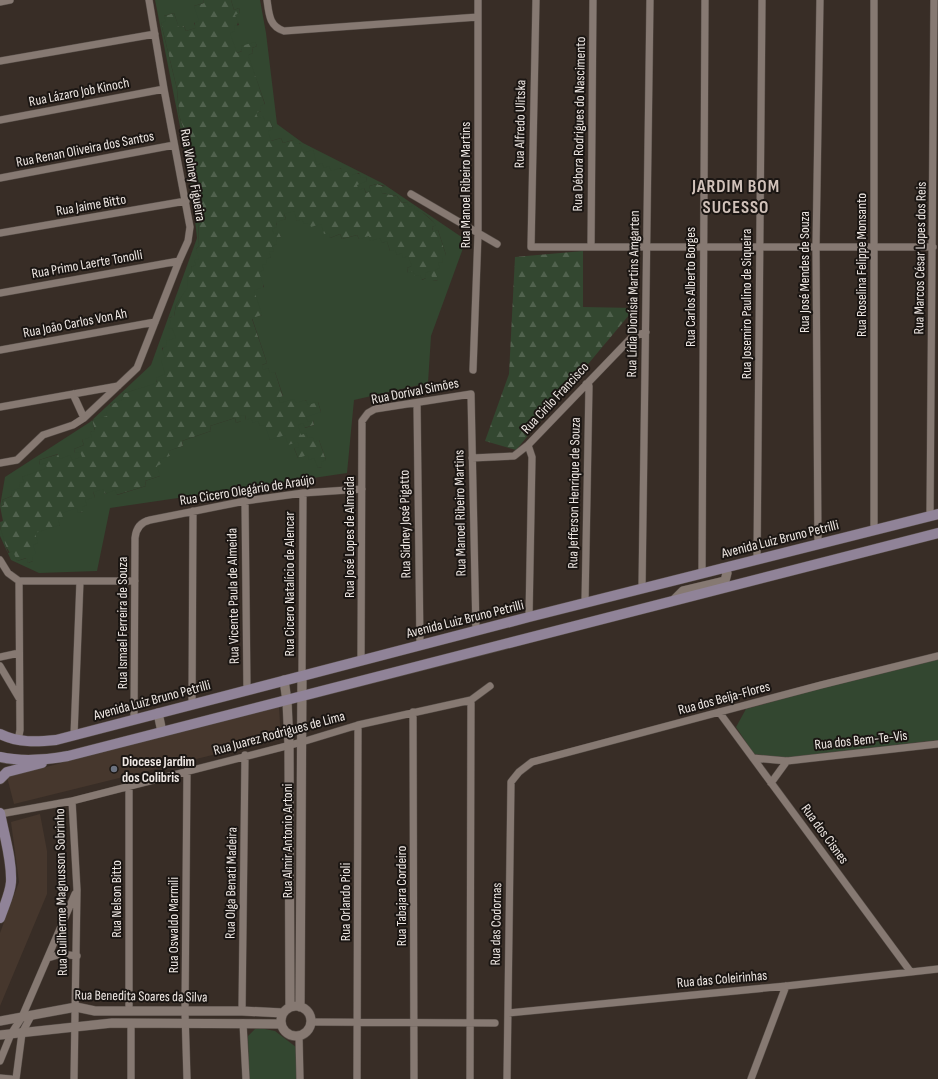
<svg xmlns="http://www.w3.org/2000/svg" width="938" height="1079" viewBox="0 0 938 1079" font-family="'Sofia Sans Condensed',sans-serif">
	<style>
		.built { fill: #46372d }
		.forest { fill: url(#forest-firs) }
		.park { fill: #334730 }
		.lines { fill: none; stroke-linecap: round; stroke-linejoin: round }
		.minor-casing { stroke: #554c46; stroke-width: 8 }
		.tertiary-casing { stroke: #554c46; stroke-width: 10 }
		.secondary-casing { stroke: #554c46; stroke-width: 11 }
		.minor { stroke: #867972; stroke-width: 7 }
		.tertiary { stroke: #867972; stroke-width: 9 }
		.secondary { stroke: #908398; stroke-width: 10 }
		.worship-dot { fill: #6b7280; stroke: #1b1613; stroke-width: 1.5 }
		.labels { text-anchor: middle; dominant-baseline: central; stroke-width: 4; stroke-linejoin: round; paint-order: stroke }
		.street-label { font-size: 14px; fill: #eee7e3; stroke: #1b1613 }
		.poi-label { font-size: 14px; font-weight: bold; fill: #eee7e3; stroke: #1b1613; text-anchor: start }
		.district-label { font-size: 18px; font-weight: bold; letter-spacing: 1px; fill: #d1c2ba; stroke: #1b1613 }
	</style>
	<defs>
		<pattern id="forest-firs" width="22" height="20" patternUnits="userSpaceOnUse"><rect width="22" height="20" fill="#334730"/><path d="M5 1l3.5 6h-7zM16 11l3.5 6h-7z" fill="#51624e"/></pattern>
	</defs>
	<rect width="100%" height="100%" fill="#382d26"/>
	<path class="built" d="M279 707 281 738 14 804 7 777Z
		M40 814 47 851V894L0 1006V933L19 882 11 822Z"/>
	<path class="forest" d="M203 0H231L234 10 239 8C242 18 236 24 235 33 235 39 236 46 237 53L242 51 240 46 255 41 257 46 252 48 253 53 249 55 265 105 261 111 257 113 270 119 273 129 271 141 281 138 283 143 293 140 313 150 322 163 366 176 367 181 364 188 366 193 370 191 369 186 377 184 385 187 382 193 397 196 402 203 407 202 414 205 437 225 432 227 433 231 438 230 446 255 440 268 438 280 433 281 426 278 421 280 408 273 407 268 411 266 403 258 390 251 387 242 382 243 359 239 357 235 342 239 340 234 330 238 284 214 286 219 276 223 281 237 264 270 262 315 252 319 267 363 262 365 275 372 283 397 318 402 321 412 313 420 314 425 304 428 306 433 319 440 326 460 323 467 318 468 309 460 298 458 294 448 270 440 260 426 246 420 245 415 241 421 236 423 235 418 210 426 211 431 182 441 183 446 169 451 170 456 162 464 160 476 145 481 146 486 116 495 93 492 95 497 87 505 83 512 63 518 60 525 38 543 37 555 33 561 28 563 26 558 17 561C7 552 0 536 0 522L3 521 0 506 4 505 2 500 12 496 10 491 19 483 22 477 40 465 39 460 59 454H75L74 449 84 445 82 440 90 432 95 430 92 421 105 411 122 394 157 382 155 378C161 358 166 338 169 318L174 316 176 305 187 287V278L194 260 196 249 199 246 198 220 194 210 199 208 193 189V172L190 166V150L179 115 177 89 161 23 164 16 174 13 179 27 184 26 186 31 195 28 194 6 204 3Z
		M583 251V307L635 308 516 450 485 441 509 374 515 257Z"/>
	<path class="park" d="M155 0H203L204 3 194 6 199 21 194 23 196 28 186 31 184 26 179 28 174 13 164 16 166 21 161 23 177 89 179 115 190 150V166L195 177 192 181 200 209 195 211 198 220 199 246 196 249 199 259 194 260 196 265 191 267 192 272 187 278 188 287 176 305 174 316 169 318 171 323 168 329 172 328 176 338 166 341 167 346 162 348 165 358 161 360 165 374 156 378 157 383 122 394 124 399 110 405V409L106 411 107 416 92 420 95 431 90 432 92 437 82 440 84 445 74 449 75 453 80 452 82 457 72 460 70 455 60 459 58 454 39 460 40 465 45 463 47 468 22 477 24 482 19 483 20 488 11 491 12 496 2 500 4 505 0 506 5 477 90 422 151 365 197 238 190 177Z
		M231 0H260L266 33 277 124 303 143 382 183 466 240 431 336 428 383 354 400 347 473 110 508 97 571 39 573 11 560 0 536V527L8 553 13 551 17 561 27 558 28 563 33 561 32 556 36 554 33 545 38 543 35 533 60 525 58 520 63 518 62 513 77 508 78 513 83 512 82 507 87 505 85 500 95 497 93 492 103 489 105 494 115 490 117 495 146 486 145 481 160 476 157 466 161 464 160 459 170 456 168 451 183 446 182 441 211 431 210 426 235 418 236 423 241 421 240 416 245 415 246 420 251 418 253 423 258 421 260 426 265 425 270 440 285 435 288 445 298 442 299 447 294 448 298 458 308 455 309 460 314 458 318 468 322 467 321 462 326 460 319 440 314 442 313 437 308 438 306 433 301 435 298 425 303 423 305 428 314 425 313 420 308 422 306 417 321 412 318 402 308 405 306 400 296 403 294 399 280 403 278 398 283 396 275 372 270 373 268 368 263 370 262 365 267 363 252 318 262 315 254 290 264 287 259 272 264 270 262 265 267 264 266 259 271 257 269 252 274 251 272 246 277 244 276 239 281 237 279 233 274 234 272 229 277 227 276 222 286 219 284 214 294 211 297 221 302 219 304 224 309 223 311 227 321 224 324 234 329 233 330 238 340 234 342 239 357 235 359 239 369 236 370 241 380 238 382 243 387 241 390 251 395 250 397 255 402 253 403 258 408 256 412 266 407 268 408 273 413 271 415 276 420 275 422 280 426 278 425 273 430 271 433 281 438 280 435 270 440 268 438 263 443 262 442 257 446 255 438 230 433 232 432 227 436 225C431 219 423 211 415 210L414 205 409 207 407 202 402 203 397 196 382 193 380 188 385 186 377 184 369 186 371 191 366 193 364 188 359 190 357 185 367 181 366 177 361 178 359 173 349 176 347 172 342 173 341 168 331 171 329 166 324 168 322 163 317 165 313 150 303 153 300 143 294 144 293 140 283 143 281 138 271 141 268 131 273 129 270 120 265 121 263 116 258 118 256 113 261 111 260 106 265 104 248 55 253 53 252 48 257 46 255 42 241 46 242 51 237 53 230 33 235 31 234 26 239 25 235 15 240 13 239 8 234 10Z
		M938 659V740L784 758 754 754 736 727 746 709 821 688Z
		M260 1028 275 1031 296 1047V1079H249L248 1036 255 1029Z"/>
	<g class="lines">
		<defs>
			<path id="minor" d="M267 0C269 14 269 26 284 31L478 17
				M536 0 531 247H933
				M874 0V530
				M0 2 10 0
				M0 61 155 34
				M0 120 164 89
				M0 178 174 145
				M411 194 497 244
				M0 233 186 201
				M591 247 593 0
				M0 293 179 261
				M0 350 155 322
				M473 370 478 234V0
				M73 394 84 418
				M417 403 420 645
				M0 407 118 386
				M528 445 532 457 529 617
				M472 458 514 456 528 445 632 337 646 332
				M0 463 17 460 43 435 73 425 84 418 137 368 179 261 188 241 190 227 164 89 149 0
				M245 501 247 690
				M930 516 934 0
				M818 544 816 247 820 0
				M757 559 762 0
				M0 560 8 573 19 581
				M702 573 705 0
				M19 581H135
				M642 588 650 0
				M585 603 589 386 586 384
				M0 657 19 653
				M361 660 362 421 368 413 375 409 471 394 476 631
				M0 666 19 698
				M302 675 303 493
				M192 704 193 511
				M413 712 414 1079
				M719 712 910 971
				M134 719 135 538C136 528 141 522 150 520L245 501 303 493 362 489
				M74 735 80 581
				M18 741 20 730 19 581
				M753 758 787 761 938 744
				M771 783 787 761
				M129 787V1011
				M72 801 77 890 74 1079
				M0 814 72 801 302 742 358 725 471 700 490 686
				M48 958 61 954 77 956
				M242 1011 245 755
				M508 1013 786 986 938 969
				M311 1022 495 1023
				M243 1023 246 1079
				M131 1024V1079
				M299 1036 300 1079
				M0 1061 11 1034 22 1017 75 894
				M0 1078 11 1079
				M16 1079 22 1033 31 1016
				M187 1079 185 1012 187 771
				M357 1079 358 725
				M470 1079 471 700
				M507 1079 511 782 519 772 532 762 821 685 938 656
				M751 1079 786 986"/>
			<path id="tertiary" d="M675 599 683 591 725 581 727 573 723 568
				M284 680 287 701 289 745 290 1007
				M158 713 162 732
				M281 1021a15 15 0 1 1 30 0a15 15 0 1 1-30 0Z
				M300 1007 302 675
				M0 1021 76 1007 95 1011H242L283 1013
				M0 1035 112 1023 281 1024"/>
			<path id="secondary" d="M0 734C18 743 37 742 56 740L529 617 938 514
				M0 757C22 762 46 760 68 756L938 533
				M0 779 7 772 42 763
				M0 813C4 835 12 859 11 882 10 894 4 906 0 918"/>
		</defs>
		<use href="#minor" class="minor-casing"/>
		<use href="#tertiary" class="tertiary-casing"/>
		<use href="#secondary" class="secondary-casing"/>
		<use href="#minor" class="minor"/>
		<use href="#tertiary" class="tertiary"/>
		<use href="#secondary" class="secondary"/>
	</g>
	<circle class="worship-dot" cx="114" cy="769" r="4"/>
	<g class="labels">
		<g class="street-label">
			<text transform="translate(79 92) rotate(-11)">Rua Lázaro Job Kinoch</text>
			<text transform="translate(520 124) rotate(-89)">Rua Alfredo Ulitska</text>
			<text transform="translate(579 124) rotate(-89)">Rua Débora Rodrigues do Nascimento</text>
			<text transform="translate(85 149) rotate(-11)">Rua Renan Oliveira dos Santos</text>
			<text transform="translate(193 175) rotate(80)">Rua Wolney Figueira</text>
			<text transform="translate(465 185) rotate(-90)">Rua Manoel Ribeiro Martins</text>
			<text transform="translate(91 205) rotate(-10)">Rua Jaime Bitto</text>
			<text transform="translate(920 258) rotate(-89)">Rua Marcos César Lopes dos Reis</text>
			<text transform="translate(87 264) rotate(-10)">Rua Primo Laerte Tonolli</text>
			<text transform="translate(861 265) rotate(-90)">Rua Roselina Felippe Monsanto</text>
			<text transform="translate(804 272) rotate(-90)">Rua José Mendes de Souza</text>
			<text transform="translate(690 287) rotate(-90)">Rua Carlos Alberto Borges</text>
			<text transform="translate(633 294) rotate(-89)">Rua Lídia Dionísia Martins Amgarten</text>
			<text transform="translate(746 304) rotate(-90)">Rua Josemiro Paulino de Siqueira</text>
			<text transform="translate(75 323) rotate(-11)">Rua João Carlos Von Ah</text>
			<text transform="translate(415 391) rotate(-11)">Rua Dorival Simões</text>
			<text transform="translate(555 398) rotate(-47)">Rua Cirilo Francisco</text>
			<text transform="translate(247 490) rotate(-9)">Rua Cicero Olegário de Araújo</text>
			<text transform="translate(574 493) rotate(-89)">Rua Jefferson Henrique de Souza</text>
			<text transform="translate(460 513) rotate(-91)">Rua Manoel Ribeiro Martins</text>
			<text transform="translate(405 524) rotate(-91)">Rua Sidney José Pigatto</text>
			<text transform="translate(349 537) rotate(-90)">Rua José Lopes de Almeida</text>
			<text transform="translate(780 539) rotate(-14)">Avenida Luiz Bruno Petrilli</text>
			<text transform="translate(289 584) rotate(-90)">Rua Cicero Natalício de Alencar</text>
			<text transform="translate(233 596) rotate(-91)">Rua Vicente Paula de Almeida</text>
			<text transform="translate(465 619) rotate(-14)">Avenida Luiz Bruno Petrilli</text>
			<text transform="translate(122 623) rotate(-90)">Rua Ismael Ferreira de Souza</text>
			<text transform="translate(724 698) rotate(-15)">Rua dos Beija-Flores</text>
			<text transform="translate(152 700) rotate(-15)">Avenida Luiz Bruno Petrilli</text>
			<text transform="translate(279 733) rotate(-15)">Rua Juarez Rodrigues de Lima</text>
			<text transform="translate(861 740) rotate(-6)">Rua dos Bem-Te-Vis</text>
			<text transform="translate(825 834) rotate(54)">Rua dos Cisnes</text>
			<text transform="translate(287 841) rotate(-90)">Rua Almir Antonio Artoni</text>
			<text transform="translate(231 883) rotate(-89)">Rua Olga Benati Madeira</text>
			<text transform="translate(61 892) rotate(-91)">Rua Guilherme Magnusson Sobrinho</text>
			<text transform="translate(401 896) rotate(-90)">Rua Tabajara Cordeiro</text>
			<text transform="translate(116 899) rotate(-90)">Rua Nelson Bitto</text>
			<text transform="translate(345 902) rotate(-90)">Rua Orlando Pioli</text>
			<text transform="translate(496 924) rotate(-89)">Rua das Codornas</text>
			<text transform="translate(173 925) rotate(-90)">Rua Oswaldo Marmili</text>
			<text transform="translate(722 979) rotate(-5)">Rua das Coleirinhas</text>
			<text transform="translate(141 996) rotate(1)">Rua Benedita Soares da Silva</text>
		</g>
		<g class="poi-label">
			<text x="122" y="761">Diocese Jardim<tspan x="122" dy="16">dos Colibris</tspan></text>
		</g>
		<g class="district-label">
			<text x="736" y="186">JARDIM BOM<tspan x="736" dy="21">SUCESSO</tspan></text>
		</g>
	</g>
</svg>
